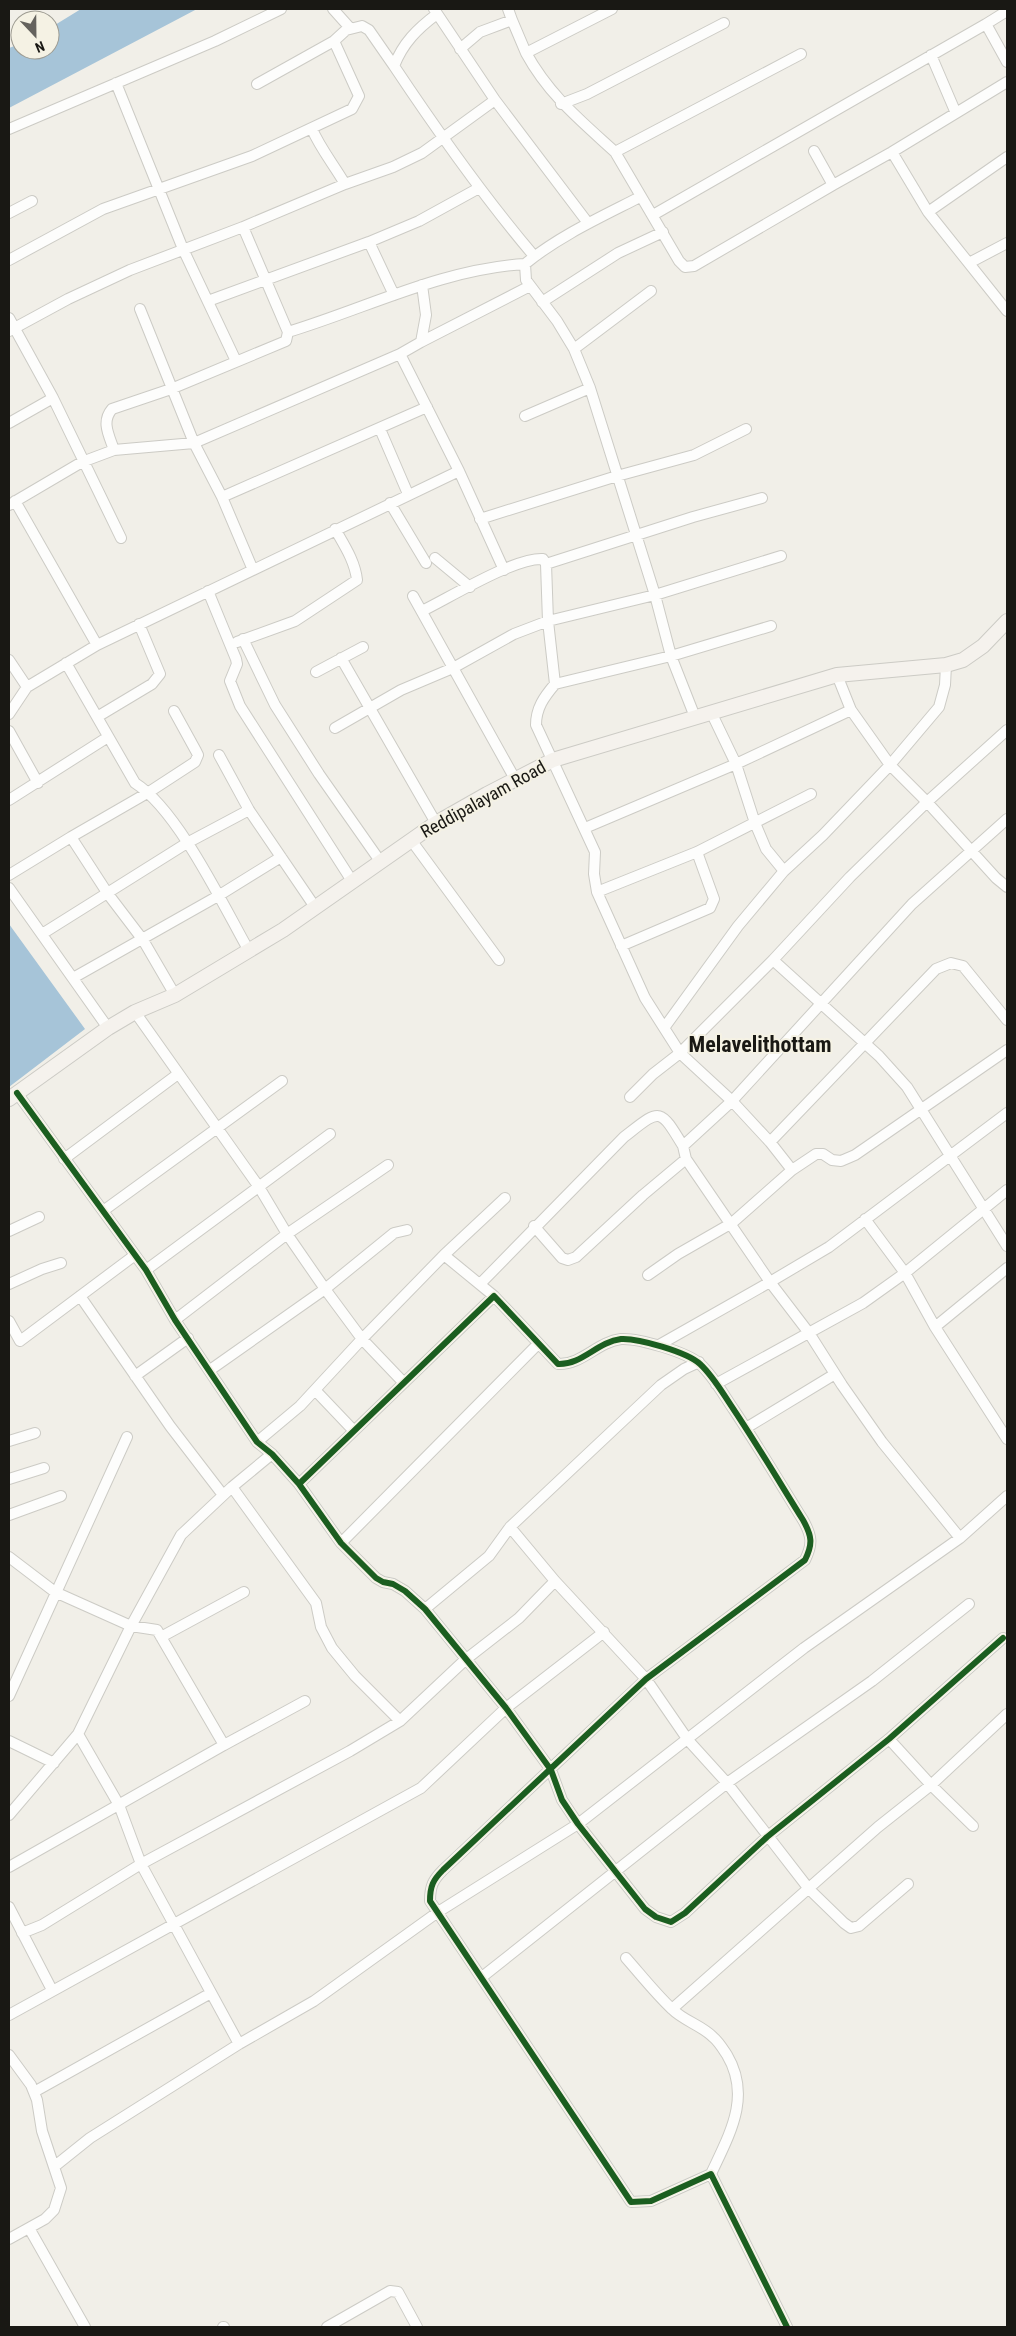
<svg xmlns="http://www.w3.org/2000/svg" width="1016" height="2336" viewBox="0 0 1016 2336" font-family="'Roboto Condensed',sans-serif">
	<style>
		.water { fill: #a6c4d8 }
		.lines { fill: none; stroke-linecap: round; stroke-linejoin: round }
		.street-casing { stroke: #cccbc5; stroke-width: 12 }
		.secondary-casing { stroke: #cccbc5; stroke-width: 16 }
		.street { stroke: #fdfdfc; stroke-width: 10 }
		.secondary { stroke: #f5f2ed; stroke-width: 14 }
		.cycleway-casing { stroke: #f5f2e4; stroke-width: 9 }
		.cycleway { stroke: #1b5e20; stroke-width: 6 }
		.labels { text-anchor: middle; dominant-baseline: central; stroke-width: 4; stroke-linejoin: round; paint-order: stroke }
		.street-label { font-size: 18px; fill: #191814; stroke: #f5f2e4 }
		.district-label { font-size: 22px; font-weight: bold; fill: #191814; stroke: #f5f2e4 }
	</style>
	<rect width="100%" height="100%" fill="#f1efe8"/>
	<path class="water" d="M81 9H197L9 108V48L20 44V50H50V28Z
		M9 924 85 1029 9 1087Z"/>
	<g class="lines">
		<defs>
			<path id="street" d="M333 9 350 28
				M434 9 495 100 588 223
				M612 9 526 53C549 95 580 120 615 152
				M1007 11 986 24 1007 62
				M437 14C417 29 403 43 394 66 438 132 483 196 534 256
				M512 20 526 53
				M460 49 480 32 512 20 508 9
				M801 54 615 152 679 261 685 267 694 266 833 185
				M931 55 955 111
				M116 83 183 249 236 361
				M257 84 334 41
				M561 104 587 94 724 23
				M9 129 215 41 281 9
				M312 129C320 148 334 165 345 184
				M814 151 833 185 892 152 928 212 1007 311
				M892 152 1007 82
				M640 197C601 217 559 236 525 264L526 280 557 321 574 349 590 388 655 595 671 656 695 717
				M928 212 1007 157
				M9 213 32 201
				M653 215 986 24
				M369 242 394 295
				M9 260 103 209 252 156 352 109 359 96 334 41 346 30 362 26 369 30 394 66
				M969 263 1007 243
				M208 301 369 242 419 221 479 188
				M542 302 618 253 663 232
				M140 309 194 443 222 497 253 570
				M9 318 53 398 121 538
				M9 331 68 299 130 270 243 227 345 184 393 167 422 153 495 100
				M288 332C367 308 442 269 525 264
				M421 342 530 286
				M574 349 651 291
				M400 354 459 471 504 570
				M525 416 590 388
				M9 423 53 398
				M380 429 408 494
				M114 450 194 443 400 354 421 342 426 315 422 285
				M222 497 427 407
				M15 501 97 645
				M390 503 426 563
				M9 505 82 462 114 450C109 435 101 422 112 409L171 389 286 341 288 332 243 227
				M480 519 617 476 694 455 746 429
				M435 558 470 587
				M546 564 693 517 762 498
				M208 591 236 659 237 664 230 681 240 706 352 881
				M413 596 515 779
				M422 611C449 598 515 557 543 559L546 564 548 621 555 684
				M243 639 275 705 319 774 380 861
				M237 642 295 621 357 580C355 561 344 545 335 529
				M341 658 436 823
				M9 660 27 687
				M66 663 135 783C178 810 223 905 249 951
				M946 665 945 685 939 707 890 765 927 802 996 878 1007 887
				M316 672 363 647
				M711 712 736 764 755 823 766 849 784 871 823 835 890 765 851 710
				M9 714 27 687 97 645 459 471
				M97 717 152 684 160 674 139 624
				M335 728 401 690 453 668 514 634 548 621 655 595 781 556
				M9 731 38 783
				M219 755 249 810 315 907
				M9 800 108 737
				M585 828 736 764 851 710 837 675
				M71 837 149 792 195 762 198 755 196 751 174 711
				M411 840 499 960
				M9 875 71 837 108 894 143 940 175 995
				M9 888 108 1028
				M597 892 697 852 811 794
				M42 934 187 843 249 810
				M621 946 710 908 714 899 697 852
				M773 960 879 1056 907 1087 1007 1246
				M73 978 218 896 281 857
				M135 1012 259 1187 287 1234 325 1289 362 1339 404 1383
				M664 1028 738 926 784 871
				M17 1093 146 1270 175 1320 257 1442 272 1454 299 1484 341 1543 376 1578 383 1582 393 1584 405 1591 425 1609 506 1708 551 1770 562 1800 578 1824 645 1909 656 1917 671 1922 685 1913 767 1837 889 1739 1003 1638
				M630 1097 653 1074 680 1053 773 960 850 877 927 802 1007 730
				M770 1142 936 969 951 963 963 966 1007 1020
				M64 1159 178 1074
				M792 1170 816 1154H823L832 1160 841 1161 855 1155 1007 1050
				M103 1211 282 1081
				M865 1219 905 1273 935 1327 1007 1439
				M534 1226 562 1258 568 1260 576 1257 643 1195 686 1159 683 1146 732 1101 912 904 1007 819
				M9 1231 39 1217
				M444 1255 505 1198
				M146 1270 330 1134
				M648 1275 678 1254 732 1223 792 1170 770 1142 732 1101 680 1053 645 998 597 892 594 874 595 852 536 725C536 708 544 697 555 684L671 656 771 626
				M9 1284 42 1269 61 1263
				M480 1284 624 1137C660 1109 659 1106 683 1146
				M80 1296 170 1426 223 1495
				M175 1320 287 1234 388 1165
				M9 1321 20 1341 135 1255
				M935 1327 1007 1268
				M659 1345 770 1282 686 1159
				M210 1370 325 1289 394 1233 407 1230
				M135 1376 188 1338
				M716 1384 863 1303 905 1273 1007 1190
				M315 1390 354 1431
				M746 1428 835 1374
				M9 1441 35 1433
				M257 1442 300 1406 362 1339 444 1255 494 1296
				M9 1479 44 1468
				M299 1484 494 1296 558 1364C582 1365 597 1342 621 1339 638 1338 687 1352 700 1364 714 1377 723 1394 734 1410 758 1446 780 1483 803 1520 812 1536 813 1544 805 1560L646 1679 443 1870C433 1880 430 1886 430 1901L631 2202 651 2201 711 2174 787 2327
				M232 1487 316 1603 321 1627 332 1648 355 1676 400 1721
				M9 1515 61 1496
				M510 1527 555 1581 646 1679 688 1740 727 1783 809 1889 844 1923 851 1928 859 1926 908 1884
				M960 1538 882 1442 842 1385 809 1333 770 1282 829 1247 1007 1113
				M341 1543 538 1344
				M9 1557 55 1592 131 1626 157 1630 224 1745 9 1867
				M425 1609 489 1556 510 1527 661 1385 684 1369 699 1362
				M161 1637 244 1592
				M9 1696 127 1437
				M78 1734 119 1805 141 1864 239 2044
				M889 1739 931 1785 973 1826
				M9 1741 54 1763
				M224 1745 305 1701
				M9 1815 78 1734 131 1626 181 1535 232 1487 272 1454
				M9 1907 52 1990
				M22 1933 42 1925 141 1864 350 1751 400 1721 465 1660 519 1618 555 1581
				M626 1958C641 1975 656 1994 672 2009 684 2021 701 2025 713 2037 719 2042 723 2049 727 2055 752 2097 729 2135 711 2174
				M482 1977 727 1783 872 1681 969 1604
				M672 2009 878 1827 931 1785 1007 1714
				M9 2015 421 1788 506 1708 604 1632
				M9 2055 31 2085 37 2100 42 2131 61 2188 54 2210 45 2219 9 2239
				M34 2092 211 1993
				M55 2166 90 2138 239 2044 314 2001 438 1912 578 1824 804 1648 960 1538 1007 1496
				M29 2228 85 2327
				M223 2327H224
				M327 2327 390 2291 398 2292 417 2327"/>
			<path id="secondary" d="M9 1099 108 1028 135 1012 175 995 283 930 436 823 487 794 553 760 837 675 946 665 963 660 983 646 1007 621"/>
		</defs>
		<use href="#street" class="street-casing"/>
		<use href="#secondary" class="secondary-casing"/>
		<use href="#street" class="street"/>
		<use href="#secondary" class="secondary"/>
		<defs>
			<path id="cycleway" d="M17 1093 146 1270 175 1320 257 1442 272 1454 299 1484 341 1543 376 1578 383 1582 393 1584 405 1591 425 1609 506 1708 551 1770 562 1800 578 1824 645 1909 656 1917 671 1922 685 1913 767 1837 889 1739 1003 1638
				M299 1484 494 1296 558 1364C582 1365 597 1342 621 1339 638 1338 687 1352 700 1364 714 1377 723 1394 734 1410 758 1446 780 1483 803 1520 812 1536 813 1544 805 1560L646 1679 443 1870C433 1880 430 1886 430 1901L631 2202 651 2201 711 2174 787 2327"/>
		</defs>
		<use href="#cycleway" class="cycleway-casing"/>
		<use href="#cycleway" class="cycleway"/>
	</g>
	<g class="labels">
		<g class="street-label">
			<text transform="translate(483 799) rotate(-29)">Reddipalayam Road</text>
		</g>
		<g class="district-label">
			<text x="760" y="1044">Melavelithottam</text>
		</g>
	</g>
	<rect width="1016" height="2336" fill="none" stroke="#191814" stroke-width="20"/>
	<g transform="translate(35 35) rotate(158)"><circle r="24" fill="#f5f2e4" stroke="#9d9b91"/>
	<path d="M0-4L9 19L0 12L-9 19Z" fill="#65635e"/>
	<text y="-8" font-size="14" font-weight="bold" text-anchor="middle" fill="#191814">N</text>
	</g>
</svg>
